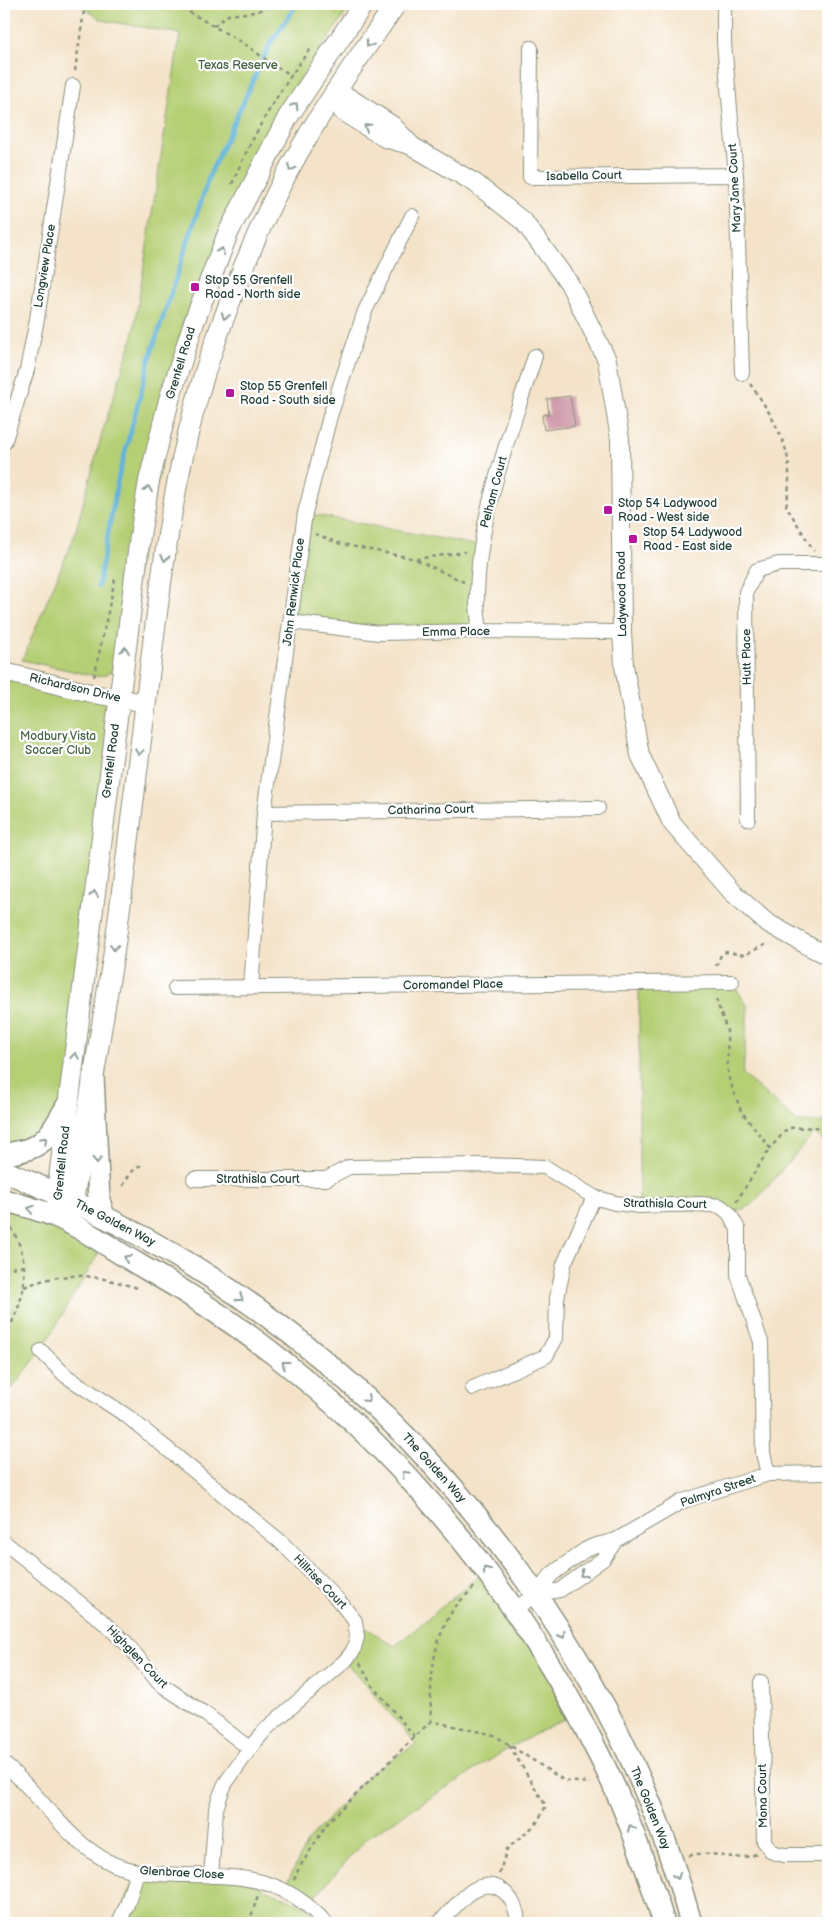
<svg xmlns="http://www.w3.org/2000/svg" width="832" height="1927" viewBox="0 0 832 1927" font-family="'Balsamiq Sans',sans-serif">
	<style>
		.green { fill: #b5cf75; stroke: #6a8654 }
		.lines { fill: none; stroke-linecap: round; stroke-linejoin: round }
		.stream { stroke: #5fb2da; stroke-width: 4.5 }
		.building { fill: #d09bac }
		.minor-casing { stroke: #8a907e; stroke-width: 16 }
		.tertiary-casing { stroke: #8a907e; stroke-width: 20 }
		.secondary-casing { stroke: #8a907e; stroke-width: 22 }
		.primary-casing { stroke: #8a907e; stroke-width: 24 }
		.path { stroke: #8a907e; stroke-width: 2.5; stroke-dasharray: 4 4; stroke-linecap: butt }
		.minor { stroke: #fff; stroke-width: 14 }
		.tertiary { stroke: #fff; stroke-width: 18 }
		.secondary { stroke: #fff; stroke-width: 20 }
		.primary { stroke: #fff; stroke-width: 21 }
		.oneway { stroke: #8f9e9a }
		.poi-dot { fill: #b5179e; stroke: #fff; stroke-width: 2 }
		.labels { text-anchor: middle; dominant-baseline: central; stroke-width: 4.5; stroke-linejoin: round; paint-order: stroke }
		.park-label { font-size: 12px; fill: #446244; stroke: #fff }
		.street-label { font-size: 12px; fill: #1f3d34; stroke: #fff }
		.poi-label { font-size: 12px; fill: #1f3d34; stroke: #fff; text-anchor: start }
	</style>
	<rect width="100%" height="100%" fill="#fff"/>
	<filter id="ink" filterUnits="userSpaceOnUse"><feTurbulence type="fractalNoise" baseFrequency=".02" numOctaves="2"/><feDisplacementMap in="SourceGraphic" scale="10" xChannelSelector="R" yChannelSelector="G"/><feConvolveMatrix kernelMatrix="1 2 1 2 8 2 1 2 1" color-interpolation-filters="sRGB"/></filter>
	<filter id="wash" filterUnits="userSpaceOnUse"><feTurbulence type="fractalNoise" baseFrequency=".0096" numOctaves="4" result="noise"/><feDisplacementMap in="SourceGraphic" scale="20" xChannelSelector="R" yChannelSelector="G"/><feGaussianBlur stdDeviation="1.12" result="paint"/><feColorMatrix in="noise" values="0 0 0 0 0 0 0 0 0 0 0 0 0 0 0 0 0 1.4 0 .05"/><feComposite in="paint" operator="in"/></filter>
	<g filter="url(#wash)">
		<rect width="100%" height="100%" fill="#f4e3c9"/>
		<path class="green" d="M78 4H352L301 78 259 153 204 272 115 668 106 675 95 676 22 660 74 537 103 430 133 336 180 34 102 20Z
			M305 513 480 546V631L291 622Z
			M4 672 119 699 68 1104 43 1141 4 1152Z
			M732 982 748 1007 743 1075 798 1122H828V1144L814 1133 751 1206 729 1213 639 1206V983Z
			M4 1199 104 1244 41 1351 4 1399Z
			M486 1570 577 1712 511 1747 368 1837 307 1905 283 1890 308 1841 369 1774 416 1744 345 1661 355 1621 395 1646Z
			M137 1871 235 1876 312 1909V1923H117Z"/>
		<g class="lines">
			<path class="stream" d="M98 587 118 479 151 354 210 174 270 44 297 4"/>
		</g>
		<g id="blocks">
			<path class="building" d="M570 396 575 426 544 430 542 415 549 414 547 399Z"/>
		</g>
	</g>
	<g filter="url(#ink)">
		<use href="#blocks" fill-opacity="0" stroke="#8a907e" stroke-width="1"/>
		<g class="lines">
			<defs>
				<path id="minor" d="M724 4V43L736 175 742 373
					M531 48 530 177 736 175
					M4 443 27 370 37 319 73 86
					M291 622 379 633 480 631 622 632
					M480 631C479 621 477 611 477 601 477 516 510 436 535 356
					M264 813 598 808
					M748 819 746 592 757 570 779 564H828
					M251 987 264 813 305 513 330 416 365 311 412 216
					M175 988 732 982
					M194 1179H326L349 1167 483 1165 545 1167 594 1197 615 1203 639 1206 701 1204 720 1206 729 1213 738 1229V1275L761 1342 763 1453 768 1474
					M41 1351 66 1376 127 1416 281 1542 339 1601 355 1621 357 1637 353 1651 345 1661 268 1727 254 1743 225 1784 220 1796 216 1809 211 1876
					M473 1388 546 1356 556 1338 557 1298 564 1264 594 1197
					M4 1542 102 1621 126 1643 159 1683 208 1716 250 1749
					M535 1595 560 1590 603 1559 616 1540
					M515 1609 535 1595 552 1574 585 1550 593 1546 616 1540 683 1501 768 1474 828 1473
					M761 1682 764 1841 772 1852 784 1855H828
					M4 1764C42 1795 67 1843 113 1864 135 1873 157 1874 180 1875 241 1876 282 1875 326 1923
					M119 1923 128 1902 137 1871
					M439 1923C449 1913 458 1902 469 1893 495 1873 517 1897 518 1923"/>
				<path id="tertiary" d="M333 96 343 112 385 138 410 145 475 183 524 222 569 283 607 360 620 439 622 632 624 666 640 755 672 823 732 892 766 922 812 948 828 955
					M333 96 348 97 392 125 410 144
					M4 672 99 695 146 703"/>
				<path id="secondary" d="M58 1211 57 1194 140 536 149 481 169 400 194 322 228 233 288 117 363 4
					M63 1213 73 1201C86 1120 100 1039 113 958 124 883 132 808 142 733 158 608 169 480 209 360 234 287 263 213 302 146 330 97 364 50 396 4"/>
				<path id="primary" d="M93 1077 99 1200 104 1216
					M4 1154C44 1150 49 1137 68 1104
					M4 1171C94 1208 180 1253 259 1310 461 1456 626 1682 691 1923
					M4 1200C21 1205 40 1210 57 1217 87 1230 113 1250 141 1266 339 1377 500 1553 600 1757 627 1810 646 1867 664 1923"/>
			</defs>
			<use href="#minor" class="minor-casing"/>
			<use href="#tertiary" class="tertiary-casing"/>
			<use href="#secondary" class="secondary-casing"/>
			<use href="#primary" class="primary-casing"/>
			<path class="path" d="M175 4 243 43 275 66 292 75
				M214 26 228 15 255 12 278 4
				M75 71 85 4
				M232 184C252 136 278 92 310 49
				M750 384C764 402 785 437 788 460 790 476 789 491 786 506L814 551
				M315 534 341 544 416 559 465 552
				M417 560 464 582
				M94 677 115 579
				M716 966 721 955 726 952 744 955 769 943
				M716 999 727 1031 728 1076 741 1111 770 1148 788 1128 828 1127
				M123 1186C128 1176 132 1169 142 1165
				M736 1202 770 1148
				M4 1269 24 1266
				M24 1287C69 1269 96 1275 141 1289
				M4 1337C27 1299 34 1258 6 1220
				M474 1587C467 1595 458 1602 453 1610 431 1644 430 1683 431 1721L494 1735 565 1781 590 1783
				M360 1663 371 1684 415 1737
				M689 1856C711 1848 735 1864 756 1854
				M499 1874 507 1849 536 1824 546 1806 509 1745
				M294 1880 299 1868 329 1821 431 1721
				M249 1923 258 1895"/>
			<use href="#minor" class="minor"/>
			<use href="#tertiary" class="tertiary"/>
			<use href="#secondary" class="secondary"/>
			<use href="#primary" class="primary"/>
		</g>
		<defs><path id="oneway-chevron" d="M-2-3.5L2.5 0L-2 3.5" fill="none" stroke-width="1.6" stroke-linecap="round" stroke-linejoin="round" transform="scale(1.25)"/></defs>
		<g class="oneway">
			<use href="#oneway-chevron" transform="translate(369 44) rotate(124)"/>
			<use href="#oneway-chevron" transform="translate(295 106) rotate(-58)"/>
			<use href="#oneway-chevron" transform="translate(367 127) rotate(-149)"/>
			<use href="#oneway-chevron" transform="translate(291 168) rotate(117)"/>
			<use href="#oneway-chevron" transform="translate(221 251) rotate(-67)"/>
			<use href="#oneway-chevron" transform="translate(225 316) rotate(110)"/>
			<use href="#oneway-chevron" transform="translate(148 489) rotate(-81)"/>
			<use href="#oneway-chevron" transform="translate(165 558) rotate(99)"/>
			<use href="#oneway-chevron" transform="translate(125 650) rotate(-82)"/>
			<use href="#oneway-chevron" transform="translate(139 752) rotate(98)"/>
			<use href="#oneway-chevron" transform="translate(94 894) rotate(-83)"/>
			<use href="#oneway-chevron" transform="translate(114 947) rotate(97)"/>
			<use href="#oneway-chevron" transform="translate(75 1056) rotate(-83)"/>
			<use href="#oneway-chevron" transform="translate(44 1140) rotate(-45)"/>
			<use href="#oneway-chevron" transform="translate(97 1160) rotate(87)"/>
			<use href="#oneway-chevron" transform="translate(31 1209) rotate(-161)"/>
			<use href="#oneway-chevron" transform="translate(127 1258) rotate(-149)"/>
			<use href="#oneway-chevron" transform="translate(240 1298) rotate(34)"/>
			<use href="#oneway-chevron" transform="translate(285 1364) rotate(-142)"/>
			<use href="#oneway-chevron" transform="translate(367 1399) rotate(42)"/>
			<use href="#oneway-chevron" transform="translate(405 1474) rotate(-133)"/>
			<use href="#oneway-chevron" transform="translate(486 1570) rotate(-128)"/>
			<use href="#oneway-chevron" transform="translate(583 1574) rotate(144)"/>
			<use href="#oneway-chevron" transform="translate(562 1635) rotate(59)"/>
			<use href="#oneway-chevron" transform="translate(631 1828) rotate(-111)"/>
			<use href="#oneway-chevron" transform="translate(677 1876) rotate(71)"/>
		</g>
	</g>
	<g class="poi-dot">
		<rect x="190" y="282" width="10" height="10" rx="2.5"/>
		<rect x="225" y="388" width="10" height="10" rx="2.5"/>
		<rect x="603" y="505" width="10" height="10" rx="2.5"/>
		<rect x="628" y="534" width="10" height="10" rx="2.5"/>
	</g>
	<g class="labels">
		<g class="park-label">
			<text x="238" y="65">Texas Reserve</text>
			<text x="58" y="736">Modbury Vista<tspan x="58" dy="14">Soccer Club</tspan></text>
		</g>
		<g class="street-label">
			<text transform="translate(584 176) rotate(-1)">Isabella Court</text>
			<text transform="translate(735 188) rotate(-93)">Mary Jane Court</text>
			<text transform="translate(45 266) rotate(-81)">Longview Place</text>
			<text transform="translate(181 363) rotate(-73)">Grenfell Road</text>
			<text transform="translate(494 492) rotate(-75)">Pelham Court</text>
			<text transform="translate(294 592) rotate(-83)">John Renwick Place</text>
			<text transform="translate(622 594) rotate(-91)">Ladywood Road</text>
			<text transform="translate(456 632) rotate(-1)">Emma Place</text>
			<text transform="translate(747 657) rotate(-91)">Hutt Place</text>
			<text transform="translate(75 688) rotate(13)">Richardson Drive</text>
			<text transform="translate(111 761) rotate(-83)">Grenfell Road</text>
			<text transform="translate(431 810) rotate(-1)">Catharina Court</text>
			<text transform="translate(453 985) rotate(-1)">Coromandel Place</text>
			<text transform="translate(62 1163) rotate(-84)">Grenfell Road</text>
			<text x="258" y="1179">Strathisla Court</text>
			<text transform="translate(665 1204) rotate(1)">Strathisla Court</text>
			<text transform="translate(115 1223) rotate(27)">The Golden Way</text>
			<text transform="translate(434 1468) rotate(48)">The Golden Way</text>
			<text transform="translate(718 1491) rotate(-19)">Palmyra Street</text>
			<text transform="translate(320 1582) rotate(46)">Hillrise Court</text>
			<text transform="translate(137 1657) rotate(46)">Highglen Court</text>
			<text transform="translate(763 1796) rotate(-91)">Mona Court</text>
			<text transform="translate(650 1808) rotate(68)">The Golden Way</text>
			<text transform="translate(182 1873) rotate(3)">Glenbrae Close</text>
		</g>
		<g class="poi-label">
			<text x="205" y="280">Stop 55 Grenfell<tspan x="205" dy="14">Road - North side</tspan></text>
			<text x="240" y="386">Stop 55 Grenfell<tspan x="240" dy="14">Road - South side</tspan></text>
			<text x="618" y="503">Stop 54 Ladywood<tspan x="618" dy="14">Road - West side</tspan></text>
			<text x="643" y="532">Stop 54 Ladywood<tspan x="643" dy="14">Road - East side</tspan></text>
		</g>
	</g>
	<rect width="832" height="1927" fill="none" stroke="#fff" stroke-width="20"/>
</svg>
